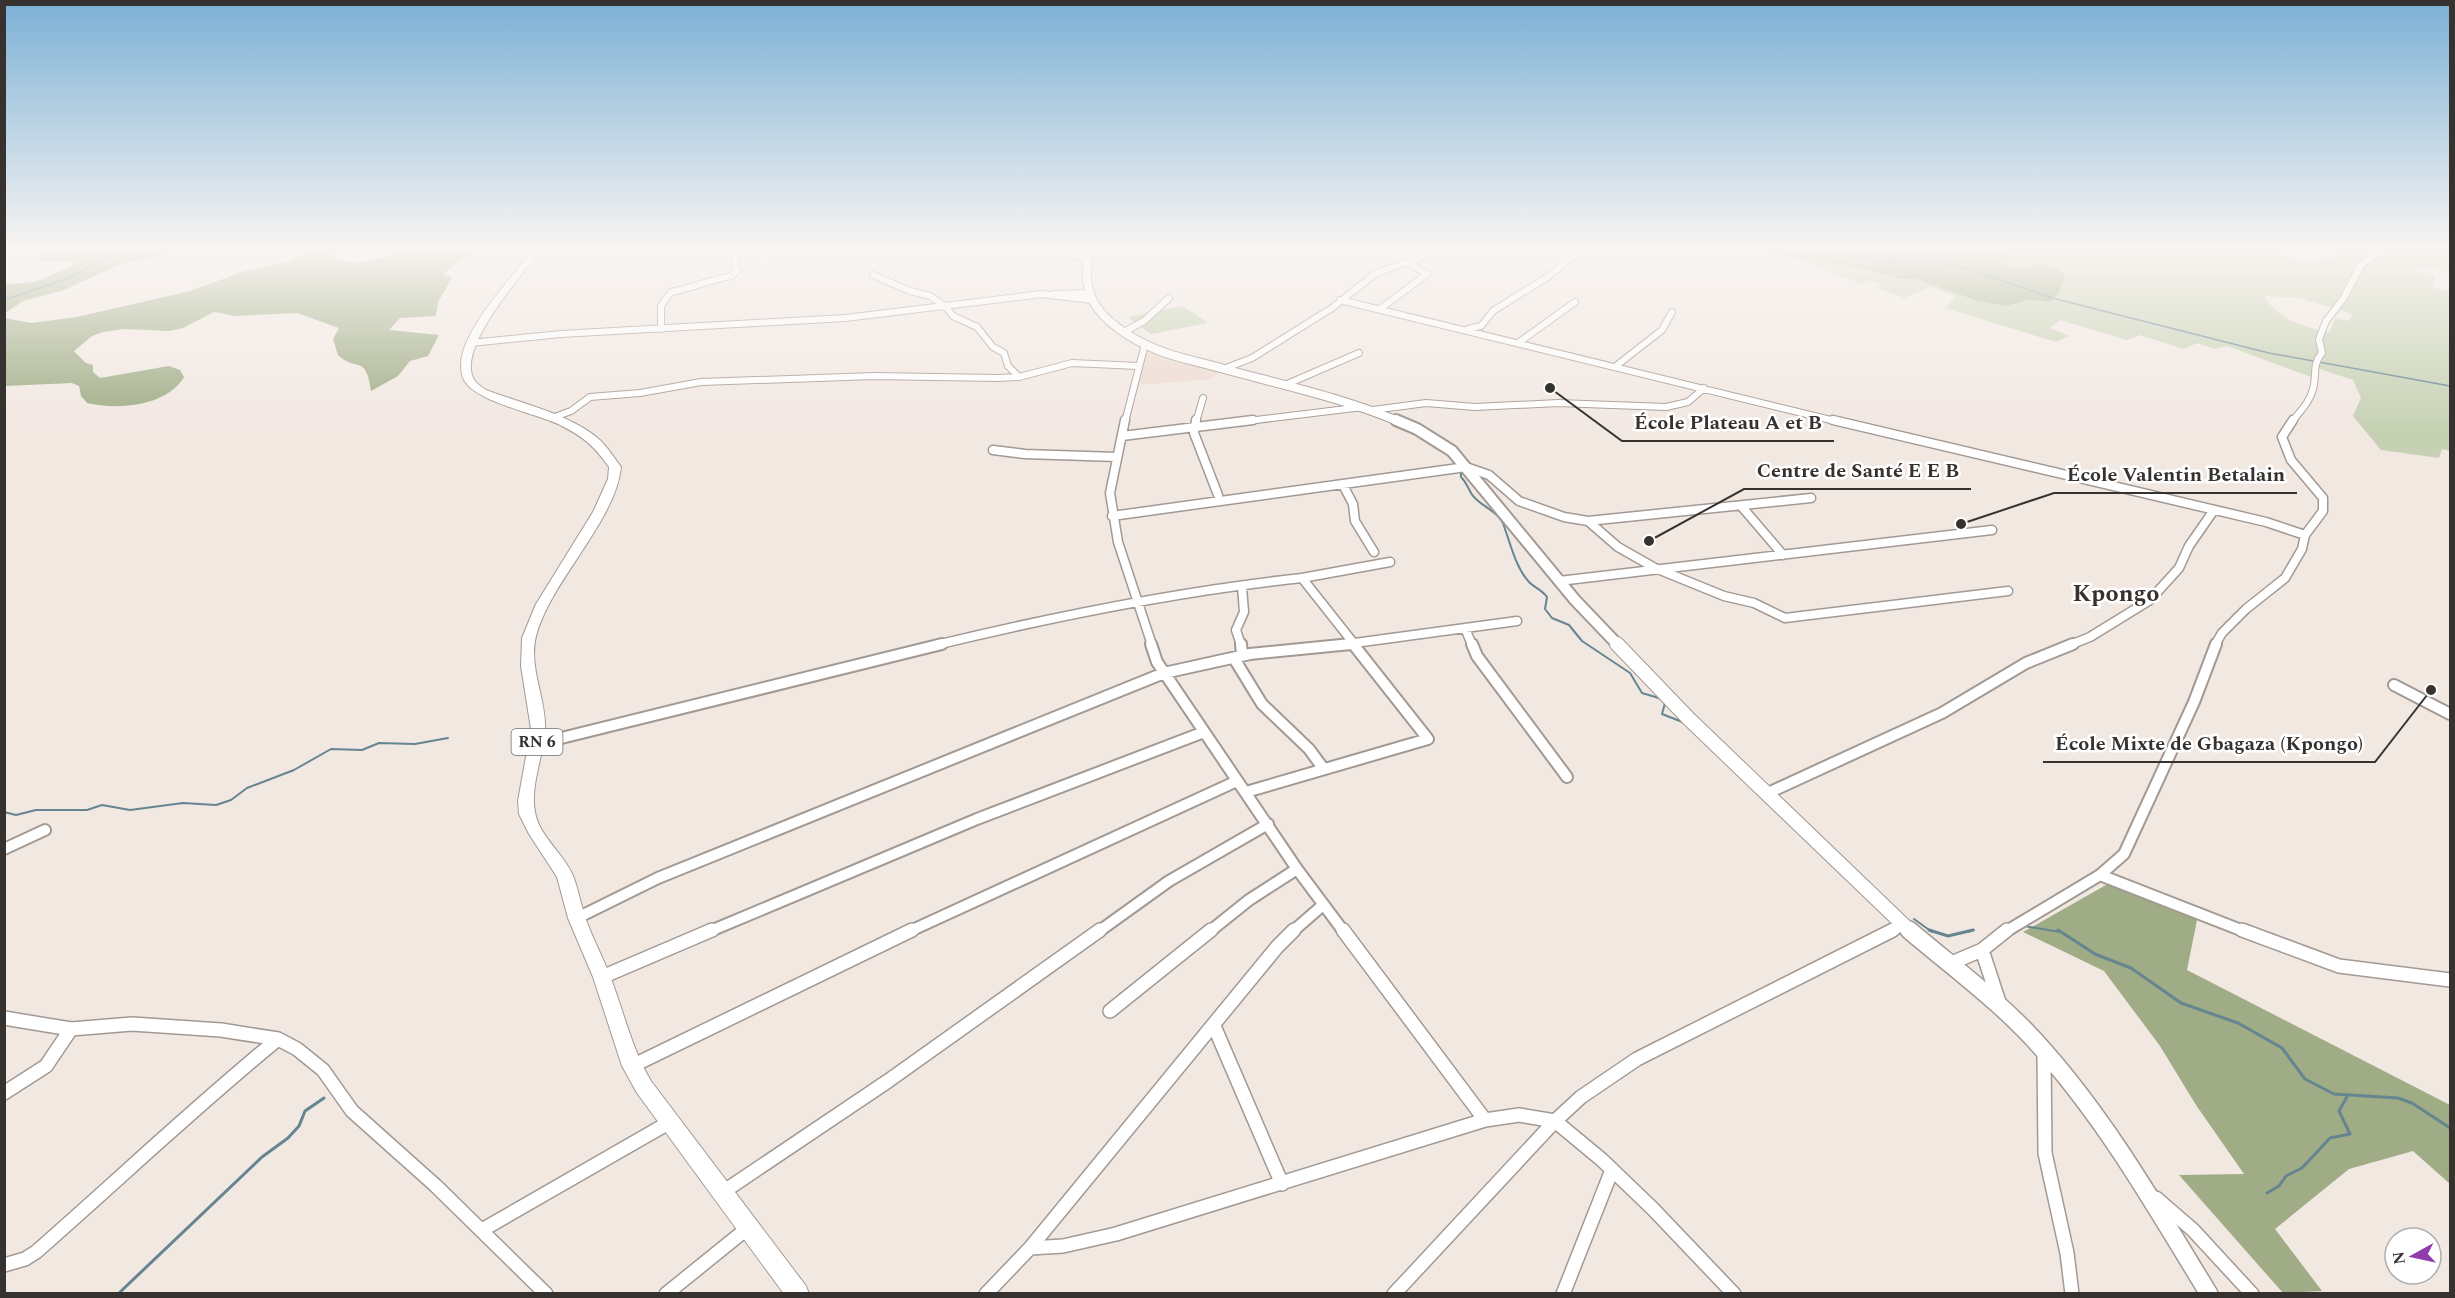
<svg xmlns="http://www.w3.org/2000/svg" width="2455" height="1298" viewBox="0 0 2455 1298" font-family="Spectral,serif">
	<style>
		.built { fill: #eddbd1 }
		.green { fill: #c6d1b3; fill-rule: evenodd }
		.forest { fill: #9fac85 }
		.lines { fill: none; stroke-linecap: round; stroke-linejoin: round }
		.stream-far2 { stroke: #658591; stroke-width: 1.5 }
		.stream-far1 { stroke: #658591; stroke-width: 2 }
		.stream { stroke: #658591; stroke-width: 3 }
		.street-far3-casing { stroke: #a39993; stroke-width: 8 }
		.street-far2-casing { stroke: #a39993; stroke-width: 11 }
		.street-far1-casing { stroke: #a39993; stroke-width: 14 }
		.street-casing { stroke: #a39993; stroke-width: 16 }
		.secondary-far3-casing { stroke: #a39993; stroke-width: 10 }
		.secondary-far2-casing { stroke: #a39993; stroke-width: 14 }
		.secondary-far1-casing { stroke: #a39993; stroke-width: 16 }
		.secondary-casing { stroke: #a39993; stroke-width: 20 }
		.primary-casing { stroke: #a39993; stroke-width: 2 }
		.street-far3 { stroke: #fff; stroke-width: 6 }
		.street-far2 { stroke: #fff; stroke-width: 8 }
		.street-far1 { stroke: #fff; stroke-width: 10 }
		.street { stroke: #fff; stroke-width: 13 }
		.secondary-far3 { stroke: #fff; stroke-width: 8 }
		.secondary-far2 { stroke: #fff; stroke-width: 10 }
		.secondary-far1 { stroke: #fff; stroke-width: 14 }
		.secondary { stroke: #fff; stroke-width: 17 }
		.primary { fill: #fff; fill-rule: evenodd }
		.labels { text-anchor: middle; dominant-baseline: central; stroke-width: 5; stroke-linejoin: round; paint-order: stroke }
		.shield { fill: #fff; stroke: #72706e; stroke-width: 1.5 }
		.shield-label { font-size: 16px; font-weight: bold; fill: #363230 }
		.district-label { font-size: 24px; font-weight: bold; fill: #39312d; stroke: #fff }
		.leader { fill: none; stroke: #363230; stroke-width: 2 }
		.callout-dot { fill: #363230; stroke: #fff; stroke-width: 2 }
		.callout-label { font-size: 20px; text-anchor: middle; font-weight: bold; fill: #363230; stroke: #fff; stroke-width: 5; stroke-linejoin: round; paint-order: stroke }
	</style>
	<rect width="100%" height="100%" fill="#f2e8e2"/>
	<path class="built" d="M1146 347 1223 369 1211 379 1138 385Z"/>
	<path class="green" d="M1745 247H1757L1810 260 1869 270 1900 279H1917L1977 301 2007 306 2029 300 2050 302 2059 293 2065 276 2040 264 2012 269 2005 264 2012 250 2003 247H2258L2300 259 2331 258 2338 247H2450V272L2427 267 2413 270 2433 275 2436 281 2432 287 2450 292V451L2442 449 2439 458 2381 450 2353 416 2361 398 2353 380 2314 367V378L2227 346 2214 349 2197 343 2184 349 2140 335 2127 340 2060 320 2050 328 2069 336 2056 342 1945 308 1956 297 1931 287 1904 298 1876 288 1883 284 1869 280 1861 284 1807 263ZM2264 296 2299 298 2353 314 2349 321 2335 318 2330 332C2303 327 2279 320 2264 296Z
		M1183 306 1208 323 1151 334 1128 317Z"/>
	<path class="forest" d="M58 247H191L116 266 64 290 23 301 5 313V284L36 282 73 265V262H46L38 259 45 251Z
		M332 247 335 249 332 256C361 273 393 250 423 247 433 246 440 250 450 252 458 254 466 252 473 251L443 274 452 278 438 302 436 316 400 318 389 330 439 335 428 356 410 361 398 376 371 391C366 353 357 373 338 355L333 339 339 328 297 313 235 316 214 312 183 328 169 331 124 329 103 332 92 336 74 351 86 363 93 365V372L100 378 169 366 180 370 184 377C166 407 117 410 87 403L81 396 79 386 72 383 5 386V318L31 323 77 317 190 291 245 271 288 261 315 248Z
		M1757 247H1827L1876 250 1898 247H2003L2012 250 2005 264 2012 269 2040 264 2060 269 2065 276 2059 293 2050 302 2029 300 2007 306 1977 301 1917 279H1900L1869 270 1810 260Z
		M2113 881 2198 915 2187 970 2450 1105V1184L2413 1151 2349 1169 2275 1229 2322 1291 2283 1293 2179 1175 2244 1174 2196 1105 2160 1046 2104 971 2023 932Z"/>
	<g class="lines">
		<path class="stream-far2" d="M1787 247 1893 263 1935 262 1963 267 2052 298 2269 353 2450 386
			M4 300 69 278 129 247"/>
		<path class="stream-far1" d="M1461 471V477C1467 483 1467 486 1471 493 1478 506 1499 510 1504 526 1510 543 1516 568 1529 582 1535 588 1542 590 1547 597L1545 609 1552 618 1569 625 1582 641 1630 673 1642 693 1662 699
			M1665 703 1662 714 1685 723
			M4 812 16 815 36 810H87L102 805 130 810 183 803 216 805 231 800 247 788 294 770 331 749 362 750 379 743 415 744 448 738
			M1914 919 1932 932
			M2024 926 2060 932
			M1968 932 1974 930"/>
		<path class="stream" d="M1929 930 1948 936 1973 930
			M2058 930 2095 954 2131 968 2181 1003 2238 1023 2282 1048 2305 1079 2334 1094 2398 1098 2412 1103 2450 1128
			M2267 1193 2279 1186 2286 1176 2302 1168 2330 1138 2350 1134 2339 1111 2348 1095
			M118 1294 262 1157 288 1138 299 1126 305 1111 324 1098"/>
		<defs>
			<path id="street-far3" d="M1048 247 1070 254 1067 247
				M1446 250 1462 252 1481 247
				M1070 254 1085 259
				M873 275 910 291 930 296 946 307 953 316 977 327 993 347 1004 353 1008 366 1019 377
				M1054 294 1091 293
				M1340 300 1839 422
				M1380 309 1427 274 1409 263
				M661 329V306L671 292C693 288 711 279 732 276L737 270 734 265 739 247
				M1468 329 1481 326 1493 311 1549 276 1584 247
				M1124 332 1144 321 1169 298
				M471 343 561 334 845 318 1042 294 1092 300
				M1518 343 1575 302
				M1616 366 1662 330 1672 312
				M1226 368 1252 358 1332 308 1376 273 1451 247
				M1285 385 1359 353
				M1373 410 1426 403 1475 407 1558 403 1666 407 1688 402 1704 388
				M552 418 571 411 590 397 640 393 701 382 874 376 997 378 1019 377 1072 363 1138 366
				M1125 422 1145 344
				M1196 422 1203 398
				M1240 422 1363 407
				M2292 422C2300 411 2310 402 2313 389 2317 375 2312 364 2322 353L2319 339 2326 321 2343 299 2361 265 2383 247"/>
			<path id="street-far2" d="M1125 420 1110 493 1118 542 1152 645
				M1196 420 1194 433 1218 495
				M1833 420 2266 522 2305 535
				M1122 436 1253 420
				M993 450 1025 454 1117 457
				M1343 485 1353 504 1355 521 1374 552
				M1742 507 1783 555
				M1112 516 1466 467 1489 475 1519 501 1564 517 1588 521 1618 547 1655 568 1724 596 1754 603 1785 618 2008 591
				M1588 521 1811 498
				M1302 578 1390 562
				M1559 581 1992 530
				M1465 628 1472 645
				M936 645C1056 616 1179 591 1302 578L1355 645
				M1241 645 1236 630 1244 612 1242 587
				M1340 645 1517 621
				M2070 645 2090 637 2150 600 2179 568 2189 546 2214 510
				M2215 645 2222 633 2246 609 2285 578 2302 549 2305 535 2323 511V498L2291 460 2282 437 2293 420"/>
			<path id="street-far1" d="M1151 644 1157 662 1297 869 1344 932
				M1241 644 1242 655 1235 660 1262 704 1309 749 1323 768
				M1472 644 1477 656 1567 777
				M2394 685 2450 714
				M537 744 942 644
				M1246 792 1428 739 1353 644
				M1768 793 1942 713 2026 663 2073 644
				M4 849 45 830
				M2100 875 2246 932
				M577 918 658 878 1164 673 1250 654 1351 644
				M708 932 977 819 1204 732
				M908 932 1237 781
				M1098 932 1169 881 1268 824
				M1209 932 1249 900 1297 869
				M1292 932 1323 905
				M1890 932 1903 925
				M2005 932 2100 875 2124 854 2194 702 2216 644"/>
			<path id="street" d="M1343 930 1485 1120
				M2242 930 2339 966 2450 980
				M1982 950 1999 1002
				M1949 964 1982 950 2007 930
				M602 977 712 930
				M1110 1011 1211 930
				M4 1018 71 1029 132 1024 221 1030 278 1039 297 1049 323 1070 352 1111 436 1186 546 1294
				M1214 1026 1282 1184
				M2044 1053 2045 1153 2067 1253 2072 1294
				M632 1066 912 930
				M4 1093 46 1066 71 1029
				M723 1192 888 1081 1100 930
				M2156 1198 2193 1230 2252 1294
				M482 1230 670 1122
				M1030 1248 1063 1246 1116 1234 1485 1120 1519 1115 1555 1121 1602 1160 1653 1209 1734 1294
				M4 1265 25 1259 36 1252C117 1181 195 1107 278 1039
				M666 1294 749 1227
				M986 1294 1030 1248 1277 947 1294 930
				M1394 1294 1555 1121 1581 1097 1637 1059 1893 930
				M1563 1294 1612 1170"/>
			<path id="secondary-far3" d="M1090 247C1086 264 1084 284 1093 301 1104 322 1132 339 1153 348 1175 358 1201 362 1224 369 1283 385 1343 398 1400 422"/>
			<path id="secondary-far2" d="M1396 420 1417 429 1452 451 1575 600 1618 645"/>
			<path id="secondary-far1" d="M1617 644 1689 719 1911 932"/>
			<path id="secondary" d="M1909 930C1955 969 2006 1006 2045 1052 2110 1126 2158 1211 2209 1294"/>
			<path id="primary" d="M535 247H543C525 272 453 350 475 381 477 384 482 387 486 390 520 403 574 415 601 441 608 448 615 459 621 467 616 521 551 580 536 636 528 668 547 700 545 731 543 757 530 786 535 812 539 837 565 854 574 878 578 890 581 904 585 917 593 940 605 961 613 984 625 1017 633 1051 651 1081L806 1286 809 1294H784L637 1093 622 1066 593 977 568 918 557 877 529 834 519 814 518 801 531 729 521 666 522 638 536 604 593 512 608 479 609 467C594 446 585 438 562 426 539 414 480 403 466 383 460 376 460 361 463 352 473 318 513 276 535 247Z"/>
		</defs>
		<use href="#street-far3" class="street-far3-casing"/>
		<use href="#street-far2" class="street-far2-casing"/>
		<use href="#street-far1" class="street-far1-casing"/>
		<use href="#street" class="street-casing"/>
		<use href="#secondary-far3" class="secondary-far3-casing"/>
		<use href="#secondary-far2" class="secondary-far2-casing"/>
		<use href="#secondary-far1" class="secondary-far1-casing"/>
		<use href="#secondary" class="secondary-casing"/>
		<use href="#primary" class="primary-casing"/>
		<use href="#street-far3" class="street-far3"/>
		<use href="#street-far2" class="street-far2"/>
		<use href="#street-far1" class="street-far1"/>
		<use href="#street" class="street"/>
		<use href="#secondary-far3" class="secondary-far3"/>
		<use href="#secondary-far2" class="secondary-far2"/>
		<use href="#secondary-far1" class="secondary-far1"/>
		<use href="#secondary" class="secondary"/>
		<use href="#primary" class="primary"/>
	</g>
	<linearGradient id="sky" x2="0" y2="1"><stop stop-color="#7bb0d6"/><stop offset="0.58" stop-color="#f9f5f2"/><stop offset="1" stop-color="#f9f5f2" stop-opacity="0"/></linearGradient>
	<rect width="2455" height="428" fill="url(#sky)"/>
	<g class="labels">
		<rect class="shield" x="511.5" y="729" width="51" height="26" rx="4.5"/>
		<g class="shield-label">
			<text x="537" y="742">RN 6</text>
		</g>
		<g class="district-label">
			<text x="2116" y="594">Kpongo</text>
		</g>
	</g>
	<path class="leader" d="M1550 388L1622 441H1834M1649 541L1744 489H1971M1961 524L2054 493H2297M2431 690L2375 762H2043"/>
	<g class="callout-dot">
		<circle cx="1550" cy="388" r="6"/>
		<circle cx="1649" cy="541" r="6"/>
		<circle cx="1961" cy="524" r="6"/>
		<circle cx="2431" cy="690" r="6"/>
	</g>
	<g class="callout-label">
		<text x="1728" y="429">École Plateau A et B</text>
		<text x="1858" y="477">Centre de Santé E E B</text>
		<text x="2176" y="481">École Valentin Betalain</text>
		<text x="2209" y="750">École Mixte de Gbagaza (Kpongo)</text>
	</g>
	<rect width="2455" height="1298" fill="none" stroke="#363230" stroke-width="12"/>
	<g transform="translate(2413 1256) rotate(262)"><circle r="28" fill="#ffffff" stroke="#afadac" stroke-width="1.5"/>
	<path d="M0-4.5L10 22L0 15L-10 22Z" fill="#8f3dac"/>
	<text y="-9" font-size="16" font-weight="bold" text-anchor="middle" fill="#363230">N</text>
	</g>
</svg>
